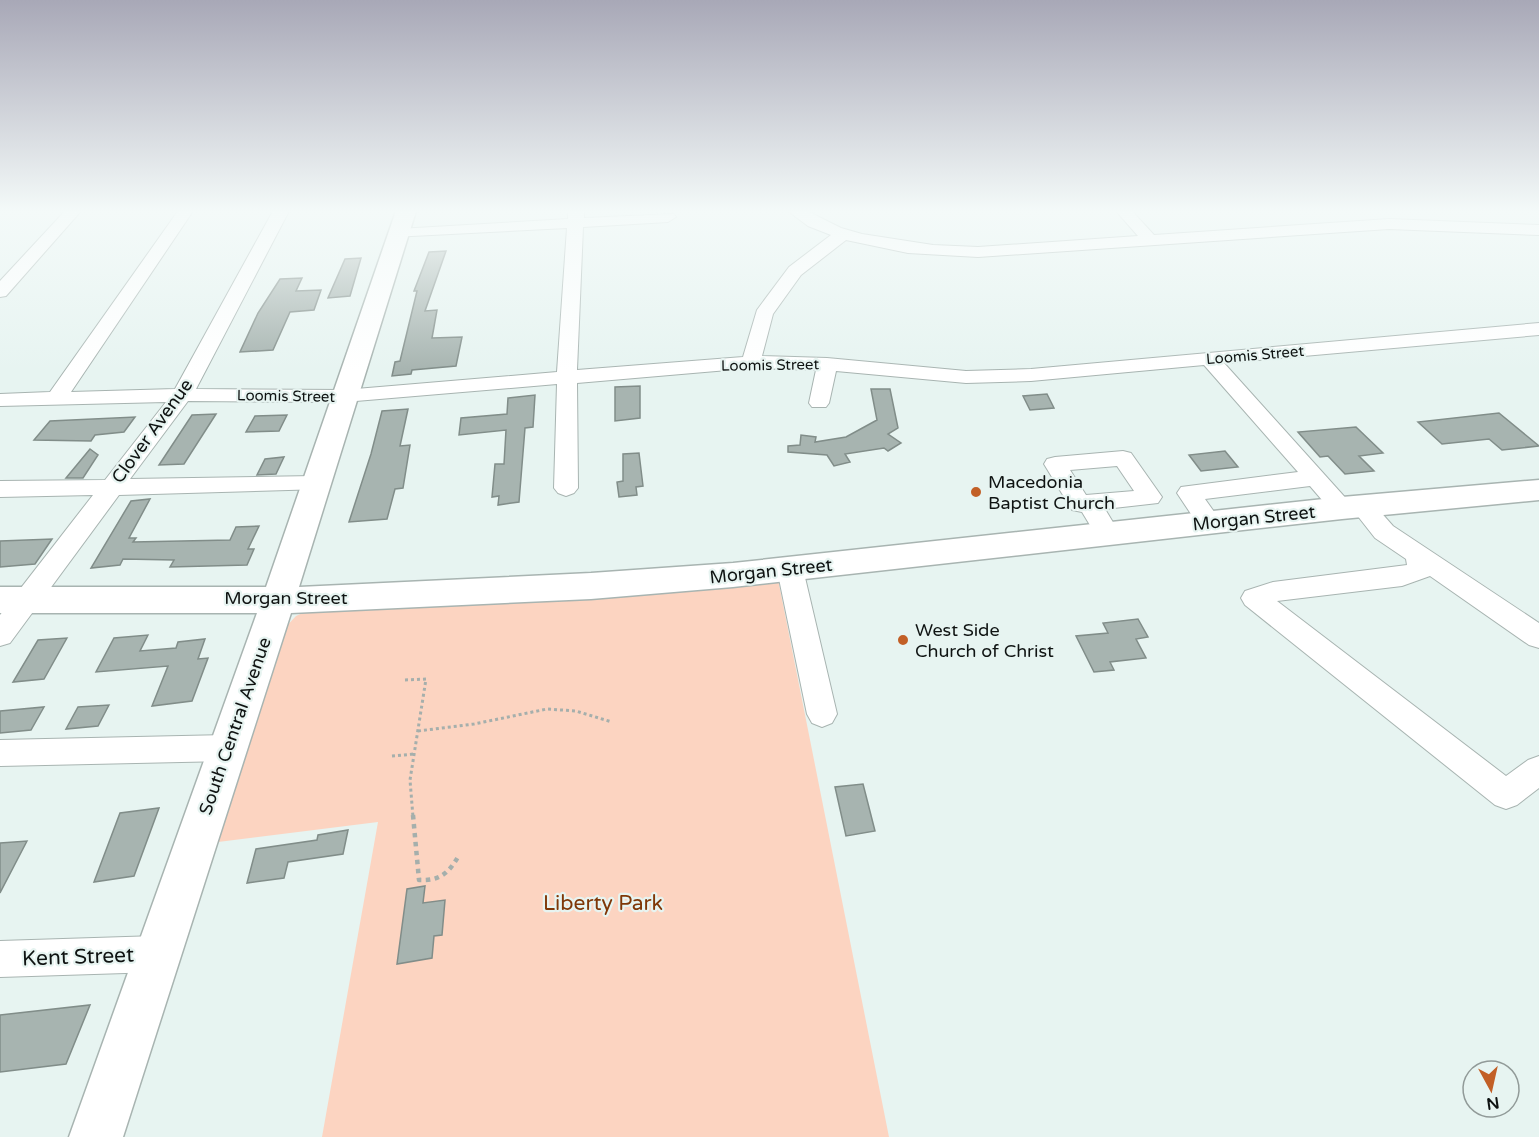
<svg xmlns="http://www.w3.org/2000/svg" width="1539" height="1137" viewBox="0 0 1539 1137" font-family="'Varela Round',sans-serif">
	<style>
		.green { fill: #fcd4c1 }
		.building { fill: #a7b4b0; stroke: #818d89; stroke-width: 1.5 }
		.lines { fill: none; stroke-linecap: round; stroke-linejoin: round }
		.minor-casing { stroke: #a8b4b1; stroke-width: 2 }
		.major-casing { stroke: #a8b4b1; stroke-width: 3 }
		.path-far1 { stroke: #a5afac; stroke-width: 3; stroke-dasharray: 3 3; stroke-linecap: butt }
		.path { stroke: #a5afac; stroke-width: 4.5; stroke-dasharray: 4.5 4.5; stroke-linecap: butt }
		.minor { fill: #fff; fill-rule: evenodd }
		.major { fill: #fff; fill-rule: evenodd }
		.poi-dot { fill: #c25f26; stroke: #e7f4f1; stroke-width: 2 }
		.labels { text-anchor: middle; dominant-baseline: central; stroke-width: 4.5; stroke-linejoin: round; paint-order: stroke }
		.far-street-label { font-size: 15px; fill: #0f1312; stroke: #e7f4f1 }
		.street-label { font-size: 18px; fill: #0f1312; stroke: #e7f4f1 }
		.poi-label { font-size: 18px; fill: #0f1312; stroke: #e7f4f1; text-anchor: start }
		.near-park-label { font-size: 21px; fill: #7f3707; stroke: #e7f4f1 }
		.near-street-label { font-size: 21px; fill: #0f1312; stroke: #e7f4f1 }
	</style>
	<rect width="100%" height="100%" fill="#e7f4f1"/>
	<path class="green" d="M778 579 889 1137H322L378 822 218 842 282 631 296 616 318 606Z"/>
	<path class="building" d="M446 251 425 311 437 310 432 338 462 337 456 366 412 370 411 374 392 376 395 362 400 361 417 291H414L429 252Z
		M361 258 350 296 328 298 345 259Z
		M302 278 296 291 321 290 314 310 290 312 273 350 240 352 258 313 280 279Z
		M640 386V418L615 421V387Z
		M871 389H890L898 428 888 434 901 443 888 451 884 448 845 454 850 462 834 466 827 455 788 452V446L800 445 801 435 816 437 815 442 846 437 877 420Z
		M1047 394 1054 408 1030 410 1023 396Z
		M535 395 533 427 525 428 519 502 498 505 499 496 492 497 495 464H504L506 430 459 435 461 418 507 414 508 398Z
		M408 409 400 446 410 445 403 488 395 489 387 519 349 522 371 454 382 411Z
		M1499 413 1539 446 1502 450 1489 439 1442 444 1418 422Z
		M216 414 184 464 159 465 192 415Z
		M287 415 279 431 246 432 255 416Z
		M135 417 124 432 95 435 91 441 34 440 50 421Z
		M1356 427 1383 453 1359 456 1374 471 1345 474 1328 456 1320 457 1298 432Z
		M90 449 98 455 83 478H66Z
		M1225 451 1238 467 1201 471 1189 455Z
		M639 453 643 486 636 487 637 495 619 497 617 482 623 481V454Z
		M284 457 276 474 257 475 265 459Z
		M150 499 129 538H136L133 542 230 540 236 527 259 526 248 549H254L247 565 170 567 174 560 123 559 120 565 91 568 131 501Z
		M52 539 35 564 0 567V541Z
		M1138 619 1148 637 1136 639 1146 658 1110 662 1114 670 1094 672 1076 636 1108 633 1103 623Z
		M148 635 140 651 176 648 178 642 205 639 198 659 208 658 192 701 152 706 168 666 96 672 114 638Z
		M67 638 44 679 13 682 38 640Z
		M109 705 98 726 66 729 78 707Z
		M44 707 31 730 0 733V711Z
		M863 784 875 831 846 836 835 787Z
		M159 808 134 876 94 882 120 813Z
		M348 830 343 854 288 862 284 878 247 883 256 849 317 840 318 835Z
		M27 841 0 893V843Z
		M425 886 423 903 445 900 442 935 434 936 432 958 397 964 407 889Z
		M90 1005 66 1064 0 1072V1015Z"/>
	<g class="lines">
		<defs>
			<path id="minor" d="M65 211H81L6 296 0 297V281Z
				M178 211H193L71 392 175 389 273 211H289L196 389 344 390 557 372 567 228 392 237 390 234 398 229 568 219V211H584V218L674 214 676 217 668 222 583 227 577 370 743 357 757 310 789 267 831 235 808 226 788 211H807L841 228 862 234 933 245 978 247 1138 236 1116 211H1132L1154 235 1389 219 1539 225V235L1389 229 978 257 908 253 846 240 801 275 773 314 762 356 827 358 966 371 1031 369 1539 323V335L1224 363 1351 504 1362 498 1370 500 1393 526 1539 623V648L1529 645 1430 576 1402 586 1277 601 1506 776 1528 760 1539 756V788L1517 805 1506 809 1495 805 1245 605 1241 598 1245 591 1273 582 1407 565 1406 559 1375 538 1353 510 1342 516 1334 514 1310 486 1205 499 1222 523 1219 529 1210 531 1201 529 1177 493 1181 487 1298 472 1204 365 1031 381 966 383 836 371 829 403 826 407H812L809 403 816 370 751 368 577 383 578 488 574 493 566 496 558 493 554 488 557 384 344 402 188 401 130 479 315 476 323 479 327 484 323 489 119 495 10 643 0 646V615L93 495 0 497V481L105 480 166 402 0 406V394L50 392Z
				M1123 451 1131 453 1162 497 1158 503 1105 509 1120 534 1117 540 1108 543 1099 540 1082 512 1072 510 1044 464 1047 459 1055 457ZM1117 466 1134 491 1086 495 1070 470Z
				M790 560 799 562 803 569 837 714 832 723 822 727 812 723 807 714 777 569 781 562Z
				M227 735 238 739 242 748 238 757 227 761 0 766V740Z
				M157 936 170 941 175 954 170 967 157 972 0 977V941Z"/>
			<path id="major" d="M396 211H416L299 587 591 573 733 563 1342 497 1539 480V500L1342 519 733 587 591 599 291 613 123 1137H69L257 613H0V587H266Z"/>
		</defs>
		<use href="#minor" class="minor-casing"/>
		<use href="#major" class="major-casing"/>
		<path class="path-far1" d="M405 680 426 679 410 780 413 817
			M418 731 474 724 547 709 576 711 612 722
			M392 756 414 754"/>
		<path class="path" d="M413 815 419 880C440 881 449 873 459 855"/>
		<use href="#minor" class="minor"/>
		<use href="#major" class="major"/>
	</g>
	<linearGradient id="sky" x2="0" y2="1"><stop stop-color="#a8a8b7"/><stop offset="0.57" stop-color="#f4faf9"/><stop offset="1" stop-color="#f4faf9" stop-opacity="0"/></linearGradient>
	<rect width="1539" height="371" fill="url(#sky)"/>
	<g class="poi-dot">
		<circle cx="976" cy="492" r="6"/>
		<circle cx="903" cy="640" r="6"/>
	</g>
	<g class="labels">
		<g class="far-street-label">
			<text transform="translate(1255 355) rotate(-5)">Loomis Street</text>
			<text transform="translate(770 365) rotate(-1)">Loomis Street</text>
			<text transform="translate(286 396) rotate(1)">Loomis Street</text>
		</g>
		<g class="street-label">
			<text transform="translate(152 431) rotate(-54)">Clover Avenue</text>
			<text transform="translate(1254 518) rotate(-6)">Morgan Street</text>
			<text transform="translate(771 571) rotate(-6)">Morgan Street</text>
			<text x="286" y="598">Morgan Street</text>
			<text transform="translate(235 726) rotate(-71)">South Central Avenue</text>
		</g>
		<g class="poi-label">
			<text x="988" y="482">Macedonia<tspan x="988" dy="21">Baptist Church</tspan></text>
			<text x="915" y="630">West Side<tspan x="915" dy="21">Church of Christ</tspan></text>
		</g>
		<g class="near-park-label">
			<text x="603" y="903">Liberty Park</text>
		</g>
		<g class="near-street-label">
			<text transform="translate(78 957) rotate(-2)">Kent Street</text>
		</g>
	</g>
	<g transform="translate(1491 1089) rotate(172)"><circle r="28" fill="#e7f4f1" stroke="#919a98" stroke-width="1.5"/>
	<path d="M0-4.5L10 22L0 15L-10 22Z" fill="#c25f26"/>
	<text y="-9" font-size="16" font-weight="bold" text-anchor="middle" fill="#0f1312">N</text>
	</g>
</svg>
